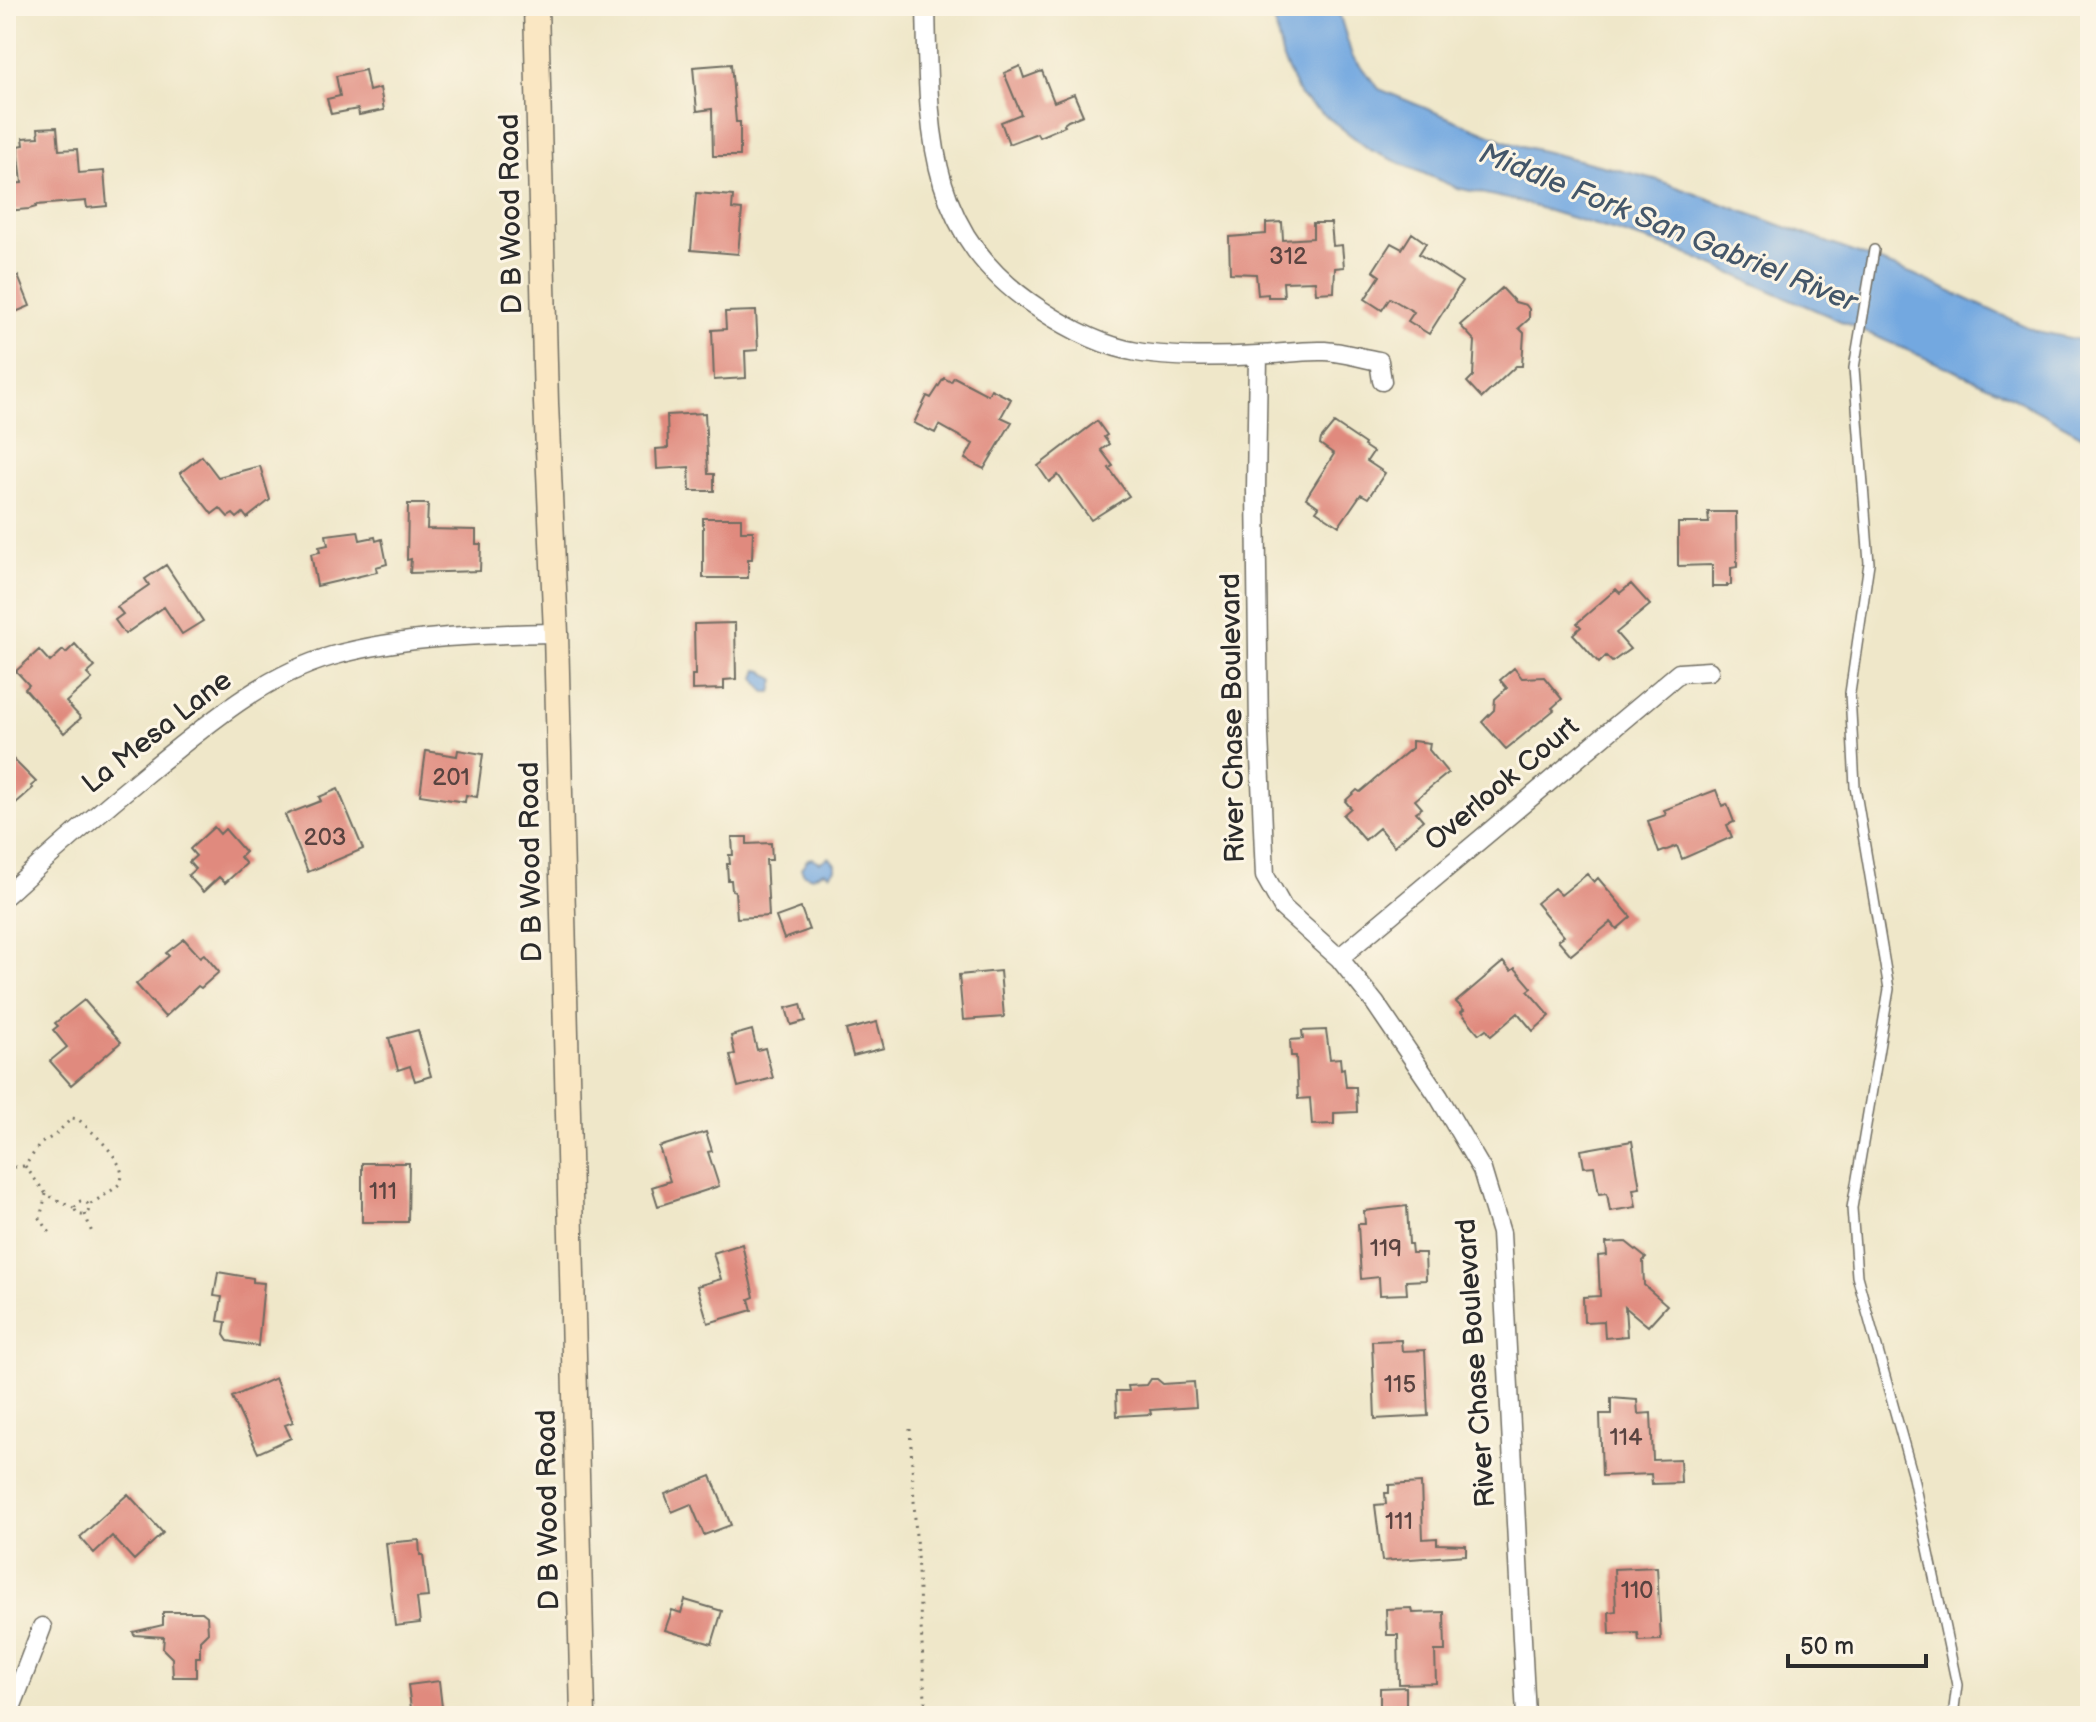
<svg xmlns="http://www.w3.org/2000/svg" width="2096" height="1722" viewBox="0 0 2096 1722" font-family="'Balsamiq Sans',sans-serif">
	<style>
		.water { fill: #73a8e0; stroke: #4f6a86; stroke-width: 2 }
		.building { fill: #e08a7e }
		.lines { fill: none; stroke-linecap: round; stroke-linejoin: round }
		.service-casing { stroke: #706d62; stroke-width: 12 }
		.minor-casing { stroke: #706d62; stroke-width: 21 }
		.secondary-casing { stroke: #706d62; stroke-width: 27 }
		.path { stroke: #706d62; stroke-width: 3; stroke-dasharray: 2 6; stroke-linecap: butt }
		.service { stroke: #fff; stroke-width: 9 }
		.minor { stroke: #fff; stroke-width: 18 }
		.secondary { stroke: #fae7c3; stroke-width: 24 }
		.labels { text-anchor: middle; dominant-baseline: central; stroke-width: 6; stroke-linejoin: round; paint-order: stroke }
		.number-label { font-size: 24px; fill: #584340 }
		.street-label { font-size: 28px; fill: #2b2b2b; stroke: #fcf5e5 }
		.water-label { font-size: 30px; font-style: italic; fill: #44576a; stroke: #fcf5e5 }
	</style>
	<rect width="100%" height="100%" fill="#fcf5e5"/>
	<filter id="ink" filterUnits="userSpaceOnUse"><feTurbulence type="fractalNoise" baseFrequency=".0125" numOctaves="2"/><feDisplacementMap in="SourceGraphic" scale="16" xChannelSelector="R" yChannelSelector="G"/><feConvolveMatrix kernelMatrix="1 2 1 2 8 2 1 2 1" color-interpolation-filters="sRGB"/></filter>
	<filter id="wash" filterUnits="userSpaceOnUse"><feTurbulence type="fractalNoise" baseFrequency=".006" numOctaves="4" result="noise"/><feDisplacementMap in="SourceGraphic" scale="32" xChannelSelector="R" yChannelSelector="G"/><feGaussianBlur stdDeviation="1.8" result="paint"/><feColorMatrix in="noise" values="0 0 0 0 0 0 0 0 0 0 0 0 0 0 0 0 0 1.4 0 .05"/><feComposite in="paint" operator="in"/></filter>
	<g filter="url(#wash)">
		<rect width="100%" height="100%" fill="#efe7c9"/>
		<path class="water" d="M1271 6H1337L1352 56 1379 89 1510 143 1655 179 1913 274 2036 331 2090 342V440L2001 391 1678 250 1513 200 1457 188 1370 150 1300 96 1283 60Z
			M758 670 763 671 775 680 772 692H765L755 678Z
			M829 857 835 864V869L829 874 824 871 812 877 804 874 801 868 808 859 813 858 820 862Z"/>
		<g id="blocks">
			<path class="building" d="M731 64 736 122H740V156H713L712 109 697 111 693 67Z
				M1020 66 1024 78 1042 71 1054 102 1074 94 1083 115 1068 121 1064 124 1065 126 1039 137 1037 133 1009 144 1001 122 1021 114 1004 73Z
				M365 70 369 91 380 88 384 110 359 115 358 109 331 114 327 99 340 96 336 76Z
				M57 127 59 150 77 149 79 173 104 171 107 206 87 208 86 201 36 205V207L29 209 6 211V184L22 183 18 146 24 145 23 138 39 137 38 128Z
				M696 193 733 196 732 209 742 210 738 254 691 250Z
				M1282 222 1283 240 1313 238V223H1331L1333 246 1342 245 1344 267 1335 268 1334 292 1316 293 1315 281 1283 282 1284 297H1268V294L1258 295 1256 274 1230 273 1229 237 1266 234V223Z
				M1412 233 1426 243 1419 254 1462 282 1429 334 1408 321 1414 312 1390 298 1382 310 1365 299 1380 276 1373 271 1391 243 1402 249Z
				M18 276 30 306 6 316V281Z
				M1502 288 1515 302 1526 305 1529 309V319L1519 328 1524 333 1522 366H1516L1482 398 1467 382 1473 376 1475 341 1460 325Z
				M756 311 758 350 745 351 746 378 714 380 712 330 726 329 725 312Z
				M954 377 988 395 991 389 1011 399 1001 417 1012 422 984 469 965 459 973 444 939 425 935 433 914 423 927 396 931 398 944 378 951 382Z
				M705 413 708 474H714V491H690L689 467 657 469 656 449 668 448 667 415Z
				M1097 421 1107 435 1104 437 1109 444 1101 450 1113 466 1109 468 1129 496 1091 520 1058 475 1049 482 1038 466Z
				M1334 423 1365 444 1364 446 1373 452 1367 461 1385 473 1368 498 1361 494 1339 526 1316 511 1319 507 1306 498 1334 454 1320 444 1321 439Z
				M202 456 218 477 260 466 270 500 247 518 243 513 237 518 233 514 228 517 220 508 212 514 180 473Z
				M408 504H428L427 529 476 530V544H481L480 571 410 573 411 559 407 560Z
				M1708 512H1736L1737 567 1731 568V585H1727V587H1712V565L1678 566V523H1709Z
				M703 518H741V531H753L752 559H748V578H703Z
				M358 531 360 540 375 537 376 541 382 539 387 564 376 567 377 572 317 586 311 554 320 552 319 547 328 545 326 535Z
				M166 565 203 621 182 634 164 607 125 634 115 620 123 614 117 607 149 585 145 579Z
				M1631 584 1650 605 1616 633 1630 649 1612 662 1606 656 1599 663 1573 634 1581 627 1577 623 1616 589 1620 593Z
				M735 623 736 679 724 680V689L692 690V675H695L694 624Z
				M75 644 95 667 87 674 92 679 66 702 81 718 64 733 25 689 29 685 16 671 39 650 50 662 63 650 66 653Z
				M1514 668 1522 678 1544 677 1562 699 1552 708 1554 710 1506 749 1482 722 1494 710 1495 699 1507 688 1500 680Z
				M1412 741 1430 743 1429 750 1448 773 1415 800 1422 808 1416 812 1423 820 1394 846 1379 828 1365 840 1343 815 1351 808 1345 801 1357 790 1360 792 1412 748Z
				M458 750 483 754 477 797 466 795 465 802 420 795 426 751 457 756Z
				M6 752 36 782 31 786 33 788 6 812Z
				M338 789 363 849 308 872 285 815 321 801 319 797Z
				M1716 790 1722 806 1727 804 1734 822 1727 825 1732 837 1682 859 1677 846 1659 853 1648 821 1666 815 1664 810Z
				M214 827 220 834 225 829 245 852 240 857 246 864 225 883 219 877 203 892 188 875 195 869 189 862 196 856 190 849Z
				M732 837H747V844L771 843 772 860H766L769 916 737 918 735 891 732 890 731 880H728L727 864H730L729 855H733Z
				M1587 874 1594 882 1598 878 1631 917 1617 929 1611 922 1571 955 1558 940 1564 936 1536 903 1554 888 1561 895Z
				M801 908 809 930 784 939 776 917Z
				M184 939 200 957 204 954 219 972 201 988 198 986 165 1017 136 984 169 956 166 953Z
				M1503 962 1511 971 1515 968 1532 988 1528 991 1550 1016 1533 1031 1518 1013 1491 1036 1486 1029 1479 1034 1461 1012 1464 1010 1456 1002Z
				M1000 971 1004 1017 963 1020 959 975Z
				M84 1000 121 1042 71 1085 50 1061 67 1047 53 1030 58 1026 55 1023Z
				M801 1004 805 1021 791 1025 786 1008Z
				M877 1022 884 1048 853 1056 846 1030Z
				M418 1030 431 1076 415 1081 410 1066 398 1070 389 1038Z
				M752 1030 757 1050 765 1048 773 1078 738 1087 730 1055 735 1054 731 1036Z
				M1326 1030 1330 1059 1340 1058 1341 1069 1344 1068 1346 1087H1356L1357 1112 1334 1113V1124L1312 1125 1310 1098 1298 1099 1296 1056H1291L1290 1040 1303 1039 1302 1031Z
				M706 1132 712 1151 708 1152 719 1186 658 1206 652 1187 670 1181 659 1147Z
				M1632 1141 1640 1188 1633 1189 1636 1207 1610 1211 1607 1193 1599 1194 1594 1166 1584 1167 1581 1150Z
				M362 1163H409L408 1222H362Z
				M1407 1206 1409 1244H1411L1412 1253H1425L1426 1280 1406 1281 1407 1294 1380 1295 1379 1277 1361 1279 1358 1224H1365L1364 1211Z
				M1626 1242 1646 1258 1643 1261 1644 1285 1667 1305 1648 1326 1625 1307 1627 1336 1605 1338 1604 1321 1584 1322 1583 1297 1600 1296 1598 1256 1607 1255 1606 1243Z
				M742 1244 754 1297 749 1299 752 1310 708 1323 697 1286 721 1279 713 1253Z
				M218 1272 253 1278V1282L264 1283 258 1346 228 1341 224 1335 226 1322 218 1321 222 1297 214 1296Z
				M1401 1340 1402 1351 1425 1350 1428 1416 1375 1419 1372 1341Z
				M275 1378 293 1422 285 1425 291 1438 258 1453 232 1397Z
				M1151 1379H1157L1163 1384 1194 1382 1196 1407 1150 1410 1151 1414 1117 1416 1116 1391H1129L1128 1386 1147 1385Z
				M1611 1398 1637 1400 1638 1414 1651 1413 1653 1460 1680 1459 1681 1483 1652 1484 1651 1474 1602 1476 1600 1414H1611Z
				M711 1476 731 1525 704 1535 691 1504 672 1512 665 1494Z
				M1421 1483 1423 1539 1437 1538V1544L1466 1545V1555L1382 1561 1375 1505 1386 1504 1385 1493H1389V1485Z
				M128 1494 163 1533 134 1560 112 1536 94 1553 80 1537Z
				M419 1540 420 1555H423L428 1597 417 1598 420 1623 395 1626 386 1543Z
				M1657 1567 1661 1640 1639 1641 1638 1633 1610 1634 1609 1612 1616 1611 1614 1569Z
				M685 1600 722 1611 712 1644 665 1630 672 1610 681 1613Z
				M1412 1608 1413 1613 1444 1612 1445 1651H1435L1436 1683 1399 1684 1398 1635H1387L1386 1609Z
				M163 1612H202L207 1616 208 1632 200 1640V1657H196V1677H173L172 1658 163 1649 164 1637 134 1635 133 1632 163 1625Z
				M439 1681 443 1716H412L408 1685Z
				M1406 1687V1710H1380V1688Z"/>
		</g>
	</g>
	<g filter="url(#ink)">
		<use href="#blocks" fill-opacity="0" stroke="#706d62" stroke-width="2"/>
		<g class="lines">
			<defs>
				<path id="service" d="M1874 250 1854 368 1869 563 1850 693 1855 787 1889 989 1852 1208 1857 1276 1912 1473 1957 1685 1953 1716"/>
				<path id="minor" d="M926 6C929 128 924 233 1038 308 1068 328 1101 346 1137 352 1170 358 1224 357 1258 355 1281 354 1303 350 1325 351 1343 352 1361 358 1379 361L1382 381
					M1258 355 1256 489 1259 734 1265 876 1283 908 1339 958 1375 1003 1439 1097 1482 1170 1501 1233 1526 1716
					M6 895C54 851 103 809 153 768 208 724 263 676 332 656 404 636 482 634 556 633
					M1339 958 1679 673 1709 671
					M8 1716 42 1627"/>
				<path id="secondary" d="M536 6 546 403 556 633 583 1716"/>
			</defs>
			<use href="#service" class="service-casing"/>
			<use href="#minor" class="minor-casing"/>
			<use href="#secondary" class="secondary-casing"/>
			<path class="path" d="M25 1166 46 1194 75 1209
				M6 1168 25 1166 40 1144 55 1135 72 1118 78 1119C90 1130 133 1166 119 1184 112 1192 97 1199 88 1206
				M46 1194 40 1218 50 1233
				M75 1208a7 7 0 1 1 14 0a7 7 0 1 1-14 0Z
				M85 1214 92 1233
				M910 1429 926 1716"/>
			<use href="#service" class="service"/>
			<use href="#minor" class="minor"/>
			<use href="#secondary" class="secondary"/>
		</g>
	</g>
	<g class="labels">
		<g class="number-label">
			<text x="1288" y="256">312</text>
			<text x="451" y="777">201</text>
			<text x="325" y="837">203</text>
			<text x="383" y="1191">111</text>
			<text x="1386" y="1248">119</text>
			<text x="1400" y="1384">115</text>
			<text x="1626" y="1437">114</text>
			<text x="1399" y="1521">111</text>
			<text x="1637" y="1590">110</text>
		</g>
		<g class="street-label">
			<text transform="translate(511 214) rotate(-91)">D B Wood Road</text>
			<text transform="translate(1233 718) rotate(-91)">River Chase Boulevard</text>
			<text transform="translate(157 732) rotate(-38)">La Mesa Lane</text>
			<text transform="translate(1502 784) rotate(-40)">Overlook Court</text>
			<text transform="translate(531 862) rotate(-91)">D B Wood Road</text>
			<text transform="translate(1476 1363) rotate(-94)">River Chase Boulevard</text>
			<text transform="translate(548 1510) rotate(-91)">D B Wood Road</text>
		</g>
		<g class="water-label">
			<text transform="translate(1668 228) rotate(22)">Middle Fork San Gabriel River</text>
		</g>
	</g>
	<rect width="2096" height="1722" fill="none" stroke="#fcf5e5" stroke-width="32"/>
	<path d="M1788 1654v12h138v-12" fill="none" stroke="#2b2b2b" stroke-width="4"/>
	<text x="1800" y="1654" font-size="24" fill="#2b2b2b" stroke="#fcf5e5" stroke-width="6" paint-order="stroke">50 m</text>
</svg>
